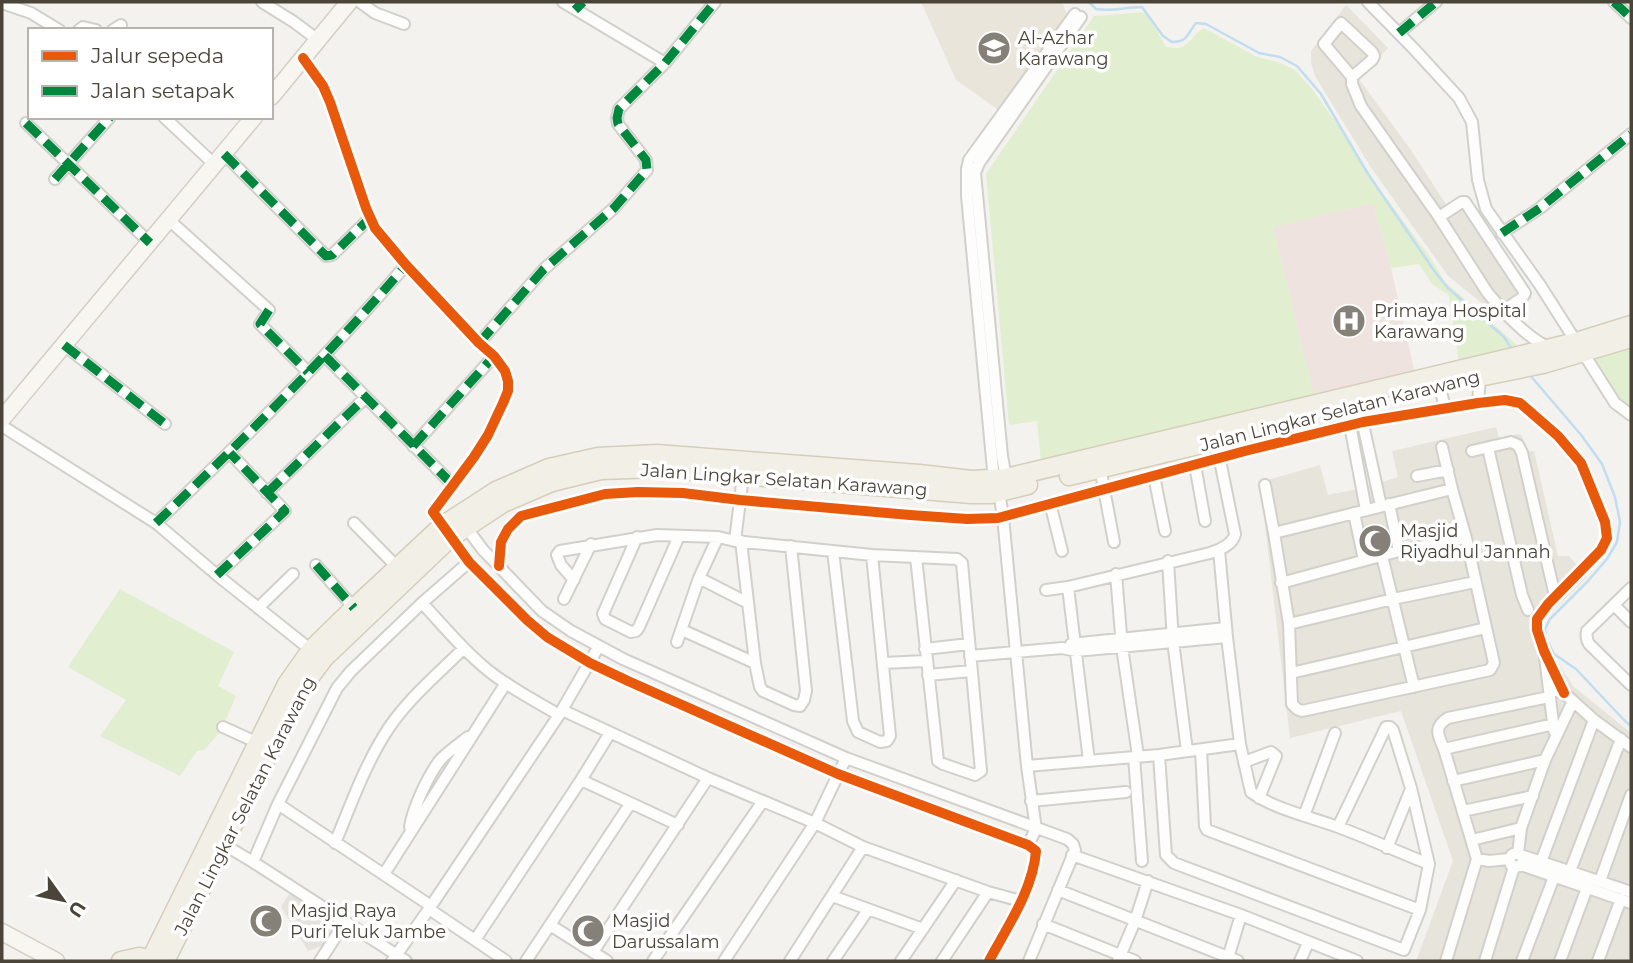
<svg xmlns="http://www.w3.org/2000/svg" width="1633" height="963" viewBox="0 0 1633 963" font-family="Montserrat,sans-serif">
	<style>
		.residential { fill: #e7e4dc }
		.education { fill: #eae5da }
		.medical { fill: #eee3df }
		.green { fill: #e1eecf }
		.parking { fill: #e6e3df }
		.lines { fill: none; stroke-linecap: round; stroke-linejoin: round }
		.stream { stroke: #c0ddf1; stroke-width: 2.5 }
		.street-casing { stroke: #d2d0cb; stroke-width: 14 }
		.secondary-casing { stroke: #d3cfc5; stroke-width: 19 }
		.primary-casing { stroke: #d6cebb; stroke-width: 21 }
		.street { stroke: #fdfdfc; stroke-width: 10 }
		.secondary { stroke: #f7f6f1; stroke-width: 16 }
		.primary { stroke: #f2efe6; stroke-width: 18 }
		.quiet { stroke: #00873e; stroke-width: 9; stroke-dasharray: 18 9; stroke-linecap: butt }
		.cycleway-casing { stroke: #fff; stroke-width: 15 }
		.cycleway { stroke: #e8590c; stroke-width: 10 }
		.labels { text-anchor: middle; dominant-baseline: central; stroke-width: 7; stroke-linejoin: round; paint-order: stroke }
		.poi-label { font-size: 18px; fill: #4b4439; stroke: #fff; text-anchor: start }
		.street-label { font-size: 18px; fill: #4b4439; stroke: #fff }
	</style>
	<rect width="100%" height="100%" fill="#f4f2ee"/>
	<path class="residential" d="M1346 5 1388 48 1359 79 1411 150 1447 206 1462 196 1532 298 1503 320 1448 276 1370 166 1315 76 1311 63V51Z
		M1496 427 1499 438 1518 434 1522 436 1527 451H1534L1558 556H1569L1587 577 1551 613 1544 622 1543 632 1545 642 1573 686 1631 733V961H1416L1453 861 1401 711 1290 738 1260 482 1320 465 1328 495 1362 488 1398 477 1392 451Z"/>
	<path class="education" d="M921 2H1062L1068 17 1000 111 956 80Z"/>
	<path class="medical" d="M1373 203 1391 268 1415 374 1314 397 1273 227Z"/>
	<path class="green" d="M1146 12 1166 47C1170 47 1175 49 1179 48 1189 46 1194 33 1204 28L1257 57 1278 62 1295 70 1312 89 1339 127 1382 192 1432 260 1445 282 1517 345 1459 363 1449 295 1432 284 1419 264 1391 268 1373 203 1273 227 1314 397 1041 462 1037 421 1009 425 986 174 1094 16Z
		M1631 346V407C1612 400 1603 376 1593 360Z
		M120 589 234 652 218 686 236 696 221 731 204 750 197 751 180 776 100 736 126 700 68 667Z"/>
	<path class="parking" d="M291 891 343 923 330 943 308 951 281 907Z"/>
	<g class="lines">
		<path class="stream" d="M1089 2 1096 9C1113 12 1125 7 1142 7L1163 36 1172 42C1188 42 1187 34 1196 23L1206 24 1259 53 1280 57 1297 66 1321 94 1368 174 1435 272 1448 288 1504 337 1513 351
			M1529 374 1582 436 1602 464 1615 497 1620 522 1617 542 1607 559 1588 581 1550 619 1545 629 1546 638 1554 654 1576 669 1624 720 1631 726"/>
		<defs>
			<path id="street" d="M262 2 294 22 318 40
				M360 2 375 13 404 24
				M563 2 665 63
				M1368 2 1414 49 1459 98 1472 122 1478 180 1486 209 1540 285 1615 403 1631 415
				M1614 2 1631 18
				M2 3 31 13 59 30
				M79 30 83 27 96 30
				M113 30 121 25
				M1399 33 1436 2
				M303 58 323 86 330 102 366 208 375 228 406 265 479 343 494 356 505 371 508 381V391L503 403 488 435 474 457 433 512 469 562 527 620 547 637 590 663 628 681 838 774 1028 845 1036 851C1033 890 1007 927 989 961
				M1352 77 1372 60 1374 56 1372 52 1341 23 1324 44 1352 77V84L1361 106 1439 217 1487 292 1503 311
				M164 117 215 165
				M26 123 150 243
				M224 154 326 256 332 255 370 218
				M55 179 110 117
				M1439 217 1462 202H1465L1525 293 1522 298 1503 311C1517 325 1531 339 1549 348
				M169 220 269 310 260 324 308 372
				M1502 233 1540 208 1631 134
				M479 343 544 269 614 208 647 170 646 160 618 124 617 118 619 109 665 63 715 2
				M64 345 165 424
				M325 356 453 485
				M1440 387 1445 409
				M1478 403 1480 377
				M1359 406 1381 506
				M1347 409 1366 510
				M2 426 156 523 217 575 311 650
				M413 446 494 356
				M1488 448 1522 595 1528 610
				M1472 451 1511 442 1518 445 1522 453 1555 596
				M1195 465 1205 521
				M1100 468 1114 542
				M1154 476 1165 531
				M1417 476 1448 470
				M1006 478 1002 456 975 173 979 163 1081 17
				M994 480 967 196V169L969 160 1075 14
				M1265 485 1274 533 1289 624 1292 704 1297 709 1302 711 1490 670 1494 663 1466 538 1452 489 1442 447
				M999 492 1003 517 1027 766 1036 829 1028 845
				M267 493 365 398
				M1050 503 1062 551
				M1389 504 1399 551
				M1354 513 1364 560
				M156 523C243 440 328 356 406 265
				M354 523 398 568
				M463 523 483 550 542 611 571 631 623 659 846 758 1067 839 1073 844 1075 850 1029 961
				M1274 533 1452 489
				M637 537 603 614 605 619 631 632 636 631 639 627 679 536
				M735 541 743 476
				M741 541 755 663 760 687 763 691 794 705 800 706 804 700 806 691 791 546
				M1219 550 1227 637 1240 744 1251 792C1274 809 1311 817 1338 827 1368 838 1398 852 1429 864
				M833 551 853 721 858 732 880 742 887 741 890 736 872 555
				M1382 556 1414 687
				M1168 561 1173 641 1187 751
				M316 565 354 608
				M499 566 501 542 508 529 521 516 605 494 638 492 683 493 740 500 910 515 967 519 998 518 1245 451 1363 422 1478 403 1505 400 1520 403 1558 436 1581 463 1605 522 1607 538 1601 550 1548 604 1537 619V630L1544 651 1564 693
				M1116 574 1122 647 1138 756
				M217 575 285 511 230 453
				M699 578 748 603
				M574 580 561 565 557 555 560 551 657 535 718 537 735 541 872 555 957 559 962 563 981 771 975 775 943 764 938 761 916 557
				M1281 583 1399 551 1466 538
				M1068 587 1089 761
				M1631 588 1587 631C1586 636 1586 639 1589 644L1631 685
				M1046 590 1068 587 1210 553C1219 550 1233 545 1235 534L1216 441
				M564 599 591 544
				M422 603C442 624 461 648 484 667 506 686 534 700 559 715
				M1614 605 1631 622
				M258 608 293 574
				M1289 624 1393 599 1475 582
				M682 630 755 663
				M677 642 699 578 718 537
				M1071 644 1226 628
				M925 649 969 644
				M970 656 1062 648 1076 651 1227 637
				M1545 657 1554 731
				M883 663 926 661
				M1291 673 1486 628
				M928 675 971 671
				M1549 689 1564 693 1594 720 1631 747
				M562 710 708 778 815 823 863 847 988 892 1021 901
				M223 727 258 743
				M1444 749 1554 724
				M1201 750 1205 826 1207 830 1420 910
				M1159 755 1166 855 1174 863 1404 950 1420 910 1429 864 1411 788 1393 730 1390 727H1386L1338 827
				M1134 757 1142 861
				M1244 762 1271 752 1276 756 1259 798
				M1027 766 1159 755 1240 744
				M581 780 678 825
				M1453 781 1545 760
				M1031 801 1126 792
				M278 804 431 906
				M1463 811 1533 796
				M1304 816 1335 733
				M410 827C413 808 428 775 441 759 449 751 459 744 468 737
				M1472 840 1521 828
				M335 843C350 807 363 770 383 737 403 703 436 676 464 648
				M223 844 253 862 406 961
				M1387 848 1411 789
				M1518 854 1521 828 1545 760 1573 701
				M1072 855 1241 915 1357 961
				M1522 856 1523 861 1521 865 1516 867 1511 865C1509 861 1509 857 1513 854H1518L1631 892
				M1477 859 1489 861 1509 859
				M253 862 278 804 337 688 351 671 422 603 469 562
				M1541 862 1594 720
				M1521 865 1631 903
				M1570 871 1621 739
				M384 874 506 683
				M1600 881 1631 795
				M1058 890 1238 961
				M832 896 923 929
				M429 909 506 961
				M1043 924 1135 961
				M550 925 607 961
				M475 940 581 780 610 733
				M593 952 708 778
				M320 961 345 922
				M392 961 429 909 559 715 599 646
				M526 961 630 804
				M653 961 763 801
				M724 961 815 823 846 758
				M790 961 863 847
				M833 961 868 910
				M901 961 956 880
				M942 961 988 892
				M1118 961 1135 921 1148 881
				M1227 961 1241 915
				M1300 961 1308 943
				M1446 961 1477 859 1444 749C1438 735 1433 727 1448 718L1549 697
				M1485 961 1514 867
				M1522 961 1554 877
				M1560 961 1587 888
				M1598 961 1621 899"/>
			<path id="secondary" d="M271 97 349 2
				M2 419 254 117
				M2 932 56 961"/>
			<path id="primary" d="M1484 376 1543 364 1631 338
				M1069 476 1327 414
				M151 959 287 684 311 650 354 608 442 526 496 491 549 468 598 457 657 454 919 474 972 480 1006 478 1576 342 1631 325
				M121 961 139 957 155 961
				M165 961 301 689 324 658 450 538 503 503 552 482 601 470 657 468 971 494H991L1028 485"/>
		</defs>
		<use href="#street" class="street-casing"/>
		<use href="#secondary" class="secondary-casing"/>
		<use href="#primary" class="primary-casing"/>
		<use href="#street" class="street"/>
		<use href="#secondary" class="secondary"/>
		<use href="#primary" class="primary"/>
		<path class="quiet" d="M1614 2 1631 18
			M575 10 583 2
			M1399 33 1436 2
			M26 123 150 243
			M224 154 326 256 332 255 370 218
			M55 179 110 117
			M1502 233 1540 208 1631 134
			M269 310 260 324 308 372
			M479 343 544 269 614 208 647 170 646 160 618 124 617 118 619 109 665 63 715 2
			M64 345 165 424
			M325 356 453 485
			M413 446 494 356
			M267 493 365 398
			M156 523C243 440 328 356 406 265
			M316 565 354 608
			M217 575 285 511 230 453"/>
		<defs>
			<path id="cycleway" d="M303 58 323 86 330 102 366 208 375 228 406 265 479 343 494 356 505 371 508 381V391L503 403 488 435 474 457 433 512 469 562 527 620 547 637 590 663 628 681 838 774 1028 845 1036 851C1033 890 1007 927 989 961
				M499 566 501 542 508 529 521 516 605 494 638 492 683 493 740 500 910 515 967 519 998 518 1245 451 1363 422 1478 403 1505 400 1520 403 1558 436 1581 463 1605 522 1607 538 1601 550 1548 604 1537 619V630L1544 651 1564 693"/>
		</defs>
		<use href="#cycleway" class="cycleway-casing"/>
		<use href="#cycleway" class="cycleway"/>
	</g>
	<defs>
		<symbol id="school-disc" viewBox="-11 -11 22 22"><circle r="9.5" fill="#868178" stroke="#fff"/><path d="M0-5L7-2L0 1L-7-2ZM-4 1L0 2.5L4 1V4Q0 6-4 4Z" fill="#fff"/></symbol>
		<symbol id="hospital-disc" viewBox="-11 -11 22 22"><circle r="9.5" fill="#868178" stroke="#fff"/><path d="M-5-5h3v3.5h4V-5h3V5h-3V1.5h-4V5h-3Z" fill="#fff"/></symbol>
		<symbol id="mosque-disc" viewBox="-11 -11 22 22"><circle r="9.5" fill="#868178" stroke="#fff"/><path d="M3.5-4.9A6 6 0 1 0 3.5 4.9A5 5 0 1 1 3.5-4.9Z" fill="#fff"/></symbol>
	</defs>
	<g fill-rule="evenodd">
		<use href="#school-disc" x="975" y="29" width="38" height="38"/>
		<use href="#hospital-disc" x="1330" y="302" width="38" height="38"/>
		<use href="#mosque-disc" x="1356" y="522" width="38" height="38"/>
		<use href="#mosque-disc" x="247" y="902" width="38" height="38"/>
		<use href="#mosque-disc" x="569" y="912" width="38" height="38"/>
	</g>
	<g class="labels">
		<g class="poi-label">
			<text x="1018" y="38">Al-Azhar<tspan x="1018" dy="21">Karawang</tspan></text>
			<text x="1374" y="311">Primaya Hospital<tspan x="1374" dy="21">Karawang</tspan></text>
			<text x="1400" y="531">Masjid<tspan x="1400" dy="21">Riyadhul Jannah</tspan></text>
			<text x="290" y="911">Masjid Raya<tspan x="290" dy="21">Puri Teluk Jambe</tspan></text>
			<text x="612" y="921">Masjid<tspan x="612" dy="21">Darussalam</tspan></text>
		</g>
		<g class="street-label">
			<text transform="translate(1340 411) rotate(-14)">Jalan Lingkar Selatan Karawang</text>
			<text transform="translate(784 480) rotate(4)">Jalan Lingkar Selatan Karawang</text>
			<text transform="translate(245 806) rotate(-63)">Jalan Lingkar Selatan Karawang</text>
		</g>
	</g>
	<rect width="1633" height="963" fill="none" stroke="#4b4439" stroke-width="7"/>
	<rect x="28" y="28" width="245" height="91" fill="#ffffff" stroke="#b7b4b0" stroke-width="2"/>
	<rect x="42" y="51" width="35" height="10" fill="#e8590c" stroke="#b7b4b0" stroke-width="2"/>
	<text x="91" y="63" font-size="21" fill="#4b4439">Jalur sepeda</text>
	<rect x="42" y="86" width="35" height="10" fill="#00873e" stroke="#b7b4b0" stroke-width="2"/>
	<text x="91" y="98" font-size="21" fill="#4b4439">Jalan setapak</text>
	<g transform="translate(63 900) rotate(123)" stroke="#ffffff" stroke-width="5" paint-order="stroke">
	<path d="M0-5L12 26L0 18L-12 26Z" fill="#4b4439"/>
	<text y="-10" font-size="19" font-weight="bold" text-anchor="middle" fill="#4b4439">U</text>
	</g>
</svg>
